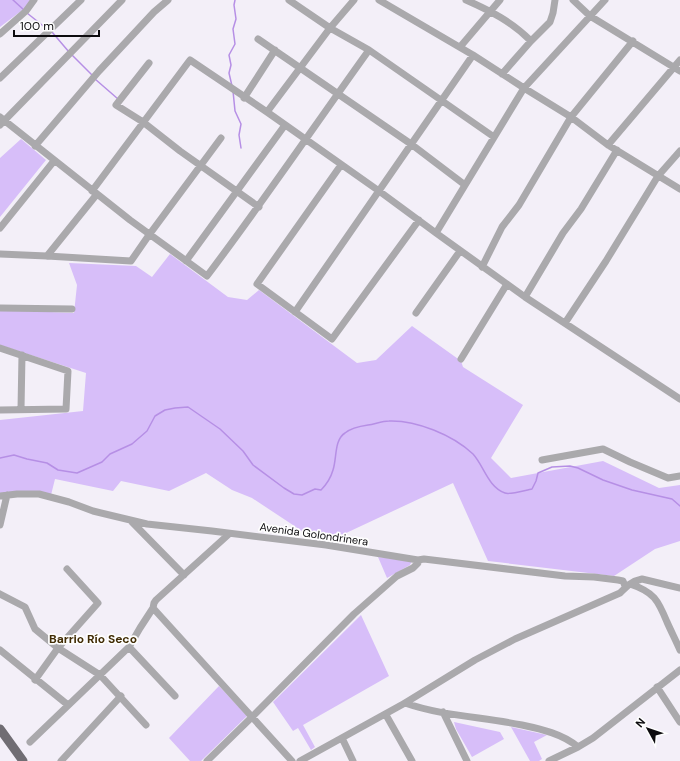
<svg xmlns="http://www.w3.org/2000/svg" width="680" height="761" viewBox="0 0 680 761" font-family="'DM Sans',sans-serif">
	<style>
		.green { fill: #d7bef9 }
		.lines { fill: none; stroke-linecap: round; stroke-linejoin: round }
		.stream { stroke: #b68fe5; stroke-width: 1.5 }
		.minor { stroke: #aaa9ac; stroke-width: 7 }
		.major { stroke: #706d73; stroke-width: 9 }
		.labels { text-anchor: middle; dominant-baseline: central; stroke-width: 3.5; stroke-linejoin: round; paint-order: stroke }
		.street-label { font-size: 11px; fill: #0c0b0e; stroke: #fefefe }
		.neighbourhood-label { font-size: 12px; font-weight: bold; fill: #412c05; stroke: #fefefe }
	</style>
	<rect width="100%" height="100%" fill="#f3eff8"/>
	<path class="green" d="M0 0H31L25 8 0 27Z
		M21 139 46 160 0 217V158Z
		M170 254 228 297 247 300 259 290 357 363 376 360 412 326 461 361 463 367 523 405 491 458 511 478 603 461 659 488 680 485V541L655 549 614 576 488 561 453 483 329 541 309 538 299 529 252 498 232 490 206 473 169 491 121 481 113 491 55 479 51 495 0 494V420L83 411 86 373 0 345V310L74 313 77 285 69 263 136 266 152 277Z
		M378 557 412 561 410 565 387 578Z
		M361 615 389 676 303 725 315 747 311 750 298 728 293 731 273 702Z
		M219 686 247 716 201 761H190L169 738Z
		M454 722 500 732 504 739 472 757 456 729Z
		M511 727 547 735 534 742 542 759 539 761H530Z"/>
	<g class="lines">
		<path class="stream" d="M13 0 24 10
			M27 13 47 29
			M52 32 69 52
			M72 55 92 75
			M95 79 118 99
			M232 86 229 73 231 65 229 55 235 44 233 29 236 19 234 5 235 0
			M233 91 235 111 241 124 239 135 241 148
			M0 458 14 455 27 459 47 463 58 470 77 473 102 462 110 454 132 444 147 431 155 416 165 410 175 408 188 407 220 429 243 451 253 465 284 488 294 494 302 495 315 489 321 490C326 485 331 477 333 470 337 458 334 440 345 433 351 428 361 426 368 425 375 424 382 421 389 421 416 420 453 435 473 454 484 466 488 487 505 493 510 495 526 490 532 489L536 481 538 473 552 467 570 466 578 468 603 480 632 490 672 499 680 506"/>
		<path class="minor" d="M289 0 330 28 369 50 494 137
			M379 0 473 55 524 88 571 117 608 145 680 189
			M466 0C491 11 512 22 531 41
			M573 0 590 16 680 71
			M0 34 26 11 34 0
			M258 39 411 144 465 185
			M460 47 500 0
			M149 63 116 105 143 122 180 151 259 207
			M502 74 531 41 550 22 553 13 555 0
			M0 78 81 0
			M244 98 275 50
			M267 112 330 28 354 0
			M0 117 130 220 207 276C263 202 315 125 369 50
			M0 125 122 0
			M608 145 680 60
			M35 146 99 71 154 12 168 0
			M341 165 257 284 332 339 419 220
			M92 191 190 60 267 112 379 191 436 233 525 297 680 399
			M0 228 54 161
			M436 233 524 88 605 0
			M0 254 47 256 131 261 149 235 221 138
			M47 256 97 194
			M186 261 285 125
			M482 267 502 227 519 205 571 117 633 41
			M525 297 563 233 581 209 617 150
			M0 308 72 309
			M295 312 473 55
			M416 313 460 251
			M565 323 606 261 658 176 680 151
			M0 348 68 371 66 409 0 410
			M461 359 507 284
			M21 409 22 355
			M542 460 603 449 630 462 668 478 680 476
			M0 496 17 494H39L69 502 93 511 147 524 212 531 326 545 418 560 424 559 565 576 594 577 618 580 623 581 625 586
			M132 522 184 575
			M0 525 7 495
			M229 534 156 600 154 603 153 608 292 761
			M630 584C654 592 658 600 667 622 671 631 676 641 680 650
			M0 594 25 607 35 629 58 648 100 675 146 725
			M129 647 175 696
			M0 650 68 705
			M35 680 58 648 98 603 67 569
			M657 687 680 722
			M405 703C442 716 483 717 522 725 541 729 563 734 578 747
			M443 712 467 761
			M386 715 412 761
			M342 738 353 761
			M30 742 129 647 140 628 153 608
			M61 761 121 696
			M207 761 253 716 354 614 397 576 413 568 418 563V560
			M300 761 405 703 475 660 515 639 620 593C627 586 632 581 642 579L680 588
			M549 761 578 747 593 738 680 670"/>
		<path class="major" d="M0 729 23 761"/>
	</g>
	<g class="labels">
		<g class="street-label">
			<text transform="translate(314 534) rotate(8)">Avenida Golondrinera</text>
		</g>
		<g class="neighbourhood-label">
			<text x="93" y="639">Barrio Río Seco</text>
		</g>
	</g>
	<g transform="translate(648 729) rotate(310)" stroke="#fefefe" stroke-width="3" paint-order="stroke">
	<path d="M0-3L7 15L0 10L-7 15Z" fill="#0c0b0e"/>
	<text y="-6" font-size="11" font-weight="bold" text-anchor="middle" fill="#0c0b0e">N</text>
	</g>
	<path d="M14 30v6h85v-6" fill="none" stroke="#0c0b0e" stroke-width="2"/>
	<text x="20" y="30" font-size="12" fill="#0c0b0e" stroke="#fefefe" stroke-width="3" paint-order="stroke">100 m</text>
</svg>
